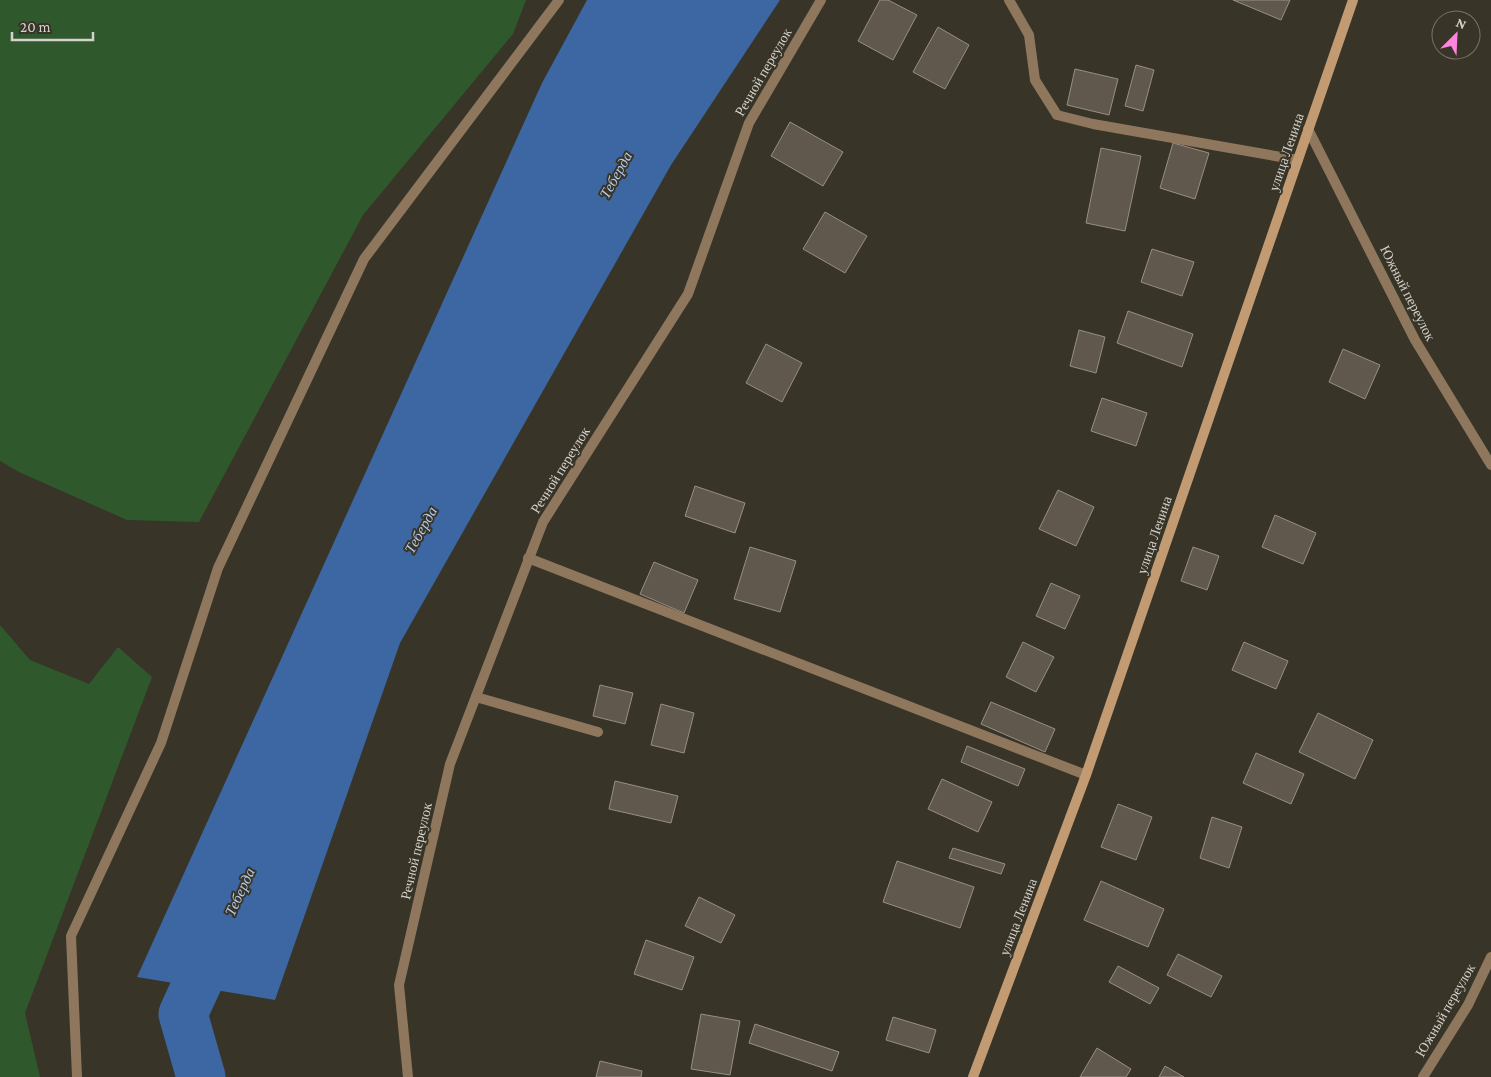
<svg xmlns="http://www.w3.org/2000/svg" width="1491" height="1077" viewBox="0 0 1491 1077" font-family="'Crimson Pro',serif">
	<style>
		.green { fill: #2f592c }
		.water { fill: #3c67a3 }
		.lines { fill: none; stroke-linecap: round; stroke-linejoin: round }
		.river { stroke: #3c67a3; stroke-width: 49 }
		.building { fill: #60584d; stroke: #978f82 }
		.lane { stroke: #8f775d; stroke-width: 10 }
		.street { stroke: #8f775d; stroke-width: 10 }
		.secondary { stroke: #c29b72; stroke-width: 10 }
		.labels { text-anchor: middle; dominant-baseline: central; stroke-width: 4; stroke-linejoin: round; paint-order: stroke }
		.street-label { font-size: 14px; fill: #d5d2cb; stroke: #383428 }
		.water-label { font-size: 15px; font-style: italic; fill: #b4cdee; stroke: #383428 }
	</style>
	<rect width="100%" height="100%" fill="#383428"/>
	<path class="green" d="M0 0H526L513 34 363 215 199 522 127 520 19 472 0 461Z
		M0 625 30 660 89 684 118 647 152 677 25 1013 40 1077H0Z"/>
	<path class="water" d="M587 0H780L671 165 400 643 275 1000 137 977 542 83Z"/>
	<g class="lines">
		<path class="river" d="M201 1077 183 1014 223 927"/>
	</g>
	<path class="building" d="M880 0H888L917 15 893 60 858 41Z
		M1233 0H1290L1281 20Z
		M938 27 969 45 945 89 913 72Z
		M1136 65 1154 70 1143 111 1125 106Z
		M1075 69 1118 79 1109 115 1067 105Z
		M790 122 843 152 823 186 771 156Z
		M1173 143 1209 153 1195 199 1160 188Z
		M1101 148 1141 156 1125 231 1086 223Z
		M825 212 867 236 845 273 803 249Z
		M1152 249 1194 262 1182 296 1141 282Z
		M1128 311 1193 334 1182 367 1117 343Z
		M1079 330 1105 337 1096 373 1070 366Z
		M766 344 802 363 782 402 746 383Z
		M1343 349 1380 365 1365 399 1329 382Z
		M1102 398 1147 413 1136 446 1091 431Z
		M695 486 745 503 735 533 685 516Z
		M1058 490 1094 507 1076 546 1039 529Z
		M1275 515 1316 533 1303 564 1262 547Z
		M750 547 796 561 780 612 734 599Z
		M1193 547 1219 556 1207 590 1181 581Z
		M654 562 698 580 684 613 640 594Z
		M1051 583 1080 596 1065 629 1036 616Z
		M1023 642 1054 657 1036 692 1006 677Z
		M1244 642 1288 661 1276 689 1232 670Z
		M600 685 633 693 625 724 593 716Z
		M991 702 1055 729 1045 752 981 724Z
		M661 704 694 713 684 753 651 745Z
		M1318 713 1373 740 1355 779 1299 752Z
		M967 746 1025 769 1018 786 961 762Z
		M1256 753 1304 774 1291 804 1243 783Z
		M942 779 992 802 978 832 928 809Z
		M615 781 678 796 671 823 609 809Z
		M1118 804 1152 817 1136 860 1101 847Z
		M1212 817 1242 827 1229 868 1200 858Z
		M953 848 1005 864 1001 874 949 858Z
		M897 861 974 887 960 928 883 902Z
		M1101 881 1164 909 1148 947 1084 920Z
		M699 897 735 915 721 943 685 926Z
		M646 940 694 957 682 990 634 974Z
		M1178 954 1222 976 1211 997 1167 975Z
		M1118 966 1159 988 1150 1004 1109 982Z
		M701 1014 740 1021 730 1075 691 1069Z
		M893 1017 936 1030 929 1053 886 1040Z
		M755 1024 839 1052 832 1071 749 1043Z
		M1097 1048 1131 1069 1126 1077H1080Z
		M600 1061 642 1071 641 1077H596Z
		M1165 1066 1184 1077H1159Z"/>
	<g class="lines">
		<path class="lane" d="M528 558 1086 775
			M476 697 598 732
			M77 1077 71 936 161 743 218 568 364 259 559 0"/>
		<path class="street" d="M1009 0 1029 35 1035 80 1057 115 1093 124 1298 160
			M1308 129 1415 340 1491 465
			M408 1077 399 985 450 764 543 522 688 294 749 123 821 0
			M1423 1077 1468 1005 1491 957"/>
		<path class="secondary" d="M973 1077 1086 775 1353 0"/>
	</g>
	<g class="labels">
		<g class="street-label">
			<text transform="translate(763 72) rotate(-60)">Речной переулок</text>
			<text transform="translate(1286 152) rotate(-71)">улица Ленина</text>
			<text transform="translate(1408 293) rotate(63)">Южный переулок</text>
			<text transform="translate(560 470) rotate(-58)">Речной переулок</text>
			<text transform="translate(1154 535) rotate(-71)">улица Ленина</text>
			<text transform="translate(416 851) rotate(-77)">Речной переулок</text>
			<text transform="translate(1018 917) rotate(-69)">улица Ленина</text>
			<text transform="translate(1445 1010) rotate(-60)">Южный переулок</text>
		</g>
		<g class="water-label">
			<text transform="translate(616 175) rotate(-61)">Теберда</text>
			<text transform="translate(421 530) rotate(-61)">Теберда</text>
			<text transform="translate(240 892) rotate(-65)">Теберда</text>
		</g>
	</g>
	<g transform="translate(1456 35) rotate(24)"><circle r="24" fill="#383428" stroke="#777369"/>
	<path d="M0-4L9 19L0 12L-9 19Z" fill="#fe85df"/>
	<text y="-8" font-size="14" font-weight="bold" text-anchor="middle" fill="#d5d2cb">N</text>
	</g>
	<path d="M12 32v8h81v-8" fill="none" stroke="#d5d2cb" stroke-width="2.5"/>
	<text x="20" y="32" font-size="15" fill="#d5d2cb" stroke="#383428" stroke-width="4" paint-order="stroke">20 m</text>
</svg>
